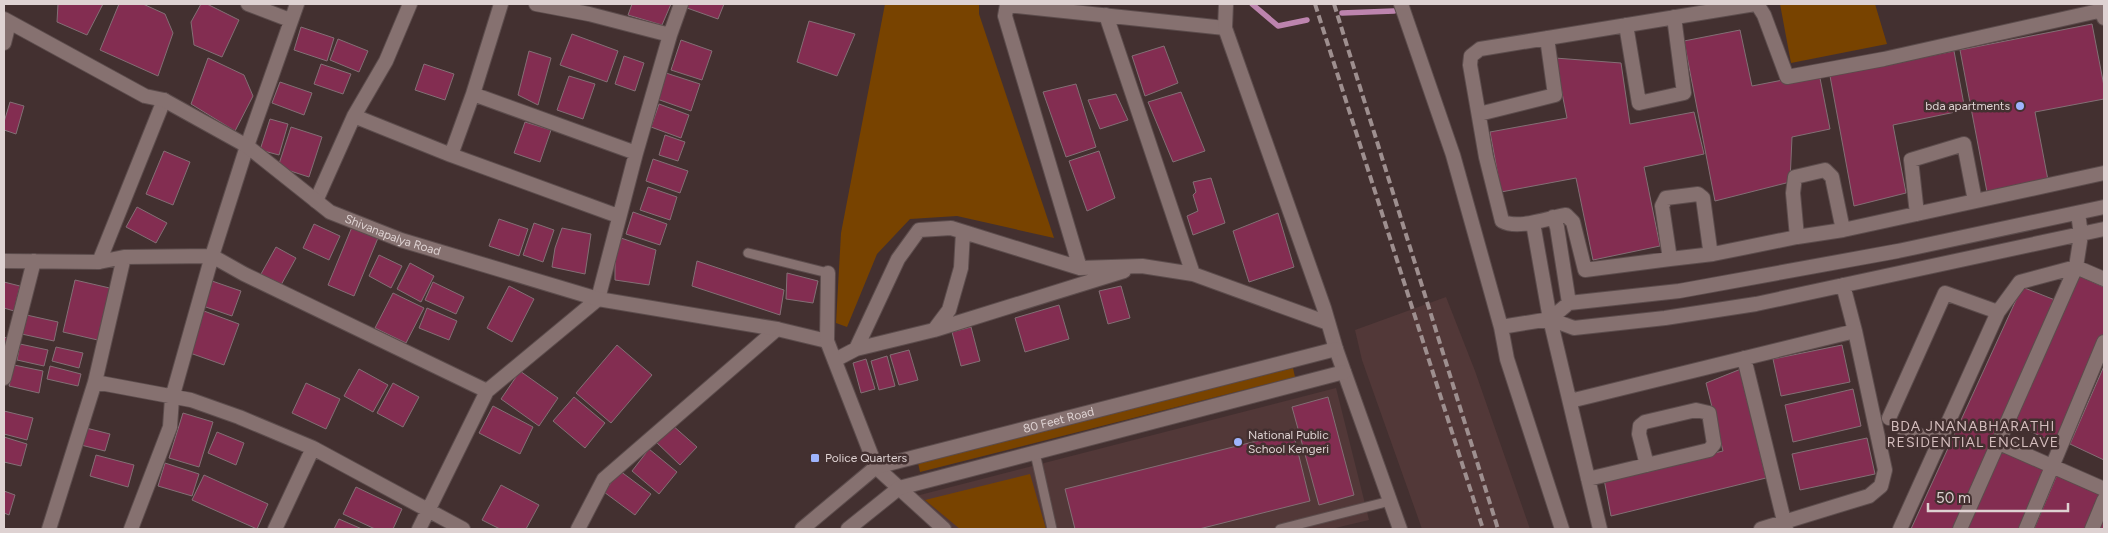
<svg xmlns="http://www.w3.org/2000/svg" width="2108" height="533" viewBox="0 0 2108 533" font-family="Figtree,sans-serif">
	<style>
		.built { fill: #523838 }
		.green { fill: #784300 }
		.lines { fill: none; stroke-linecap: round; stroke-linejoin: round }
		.stream { stroke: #bd84ae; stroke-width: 5.5 }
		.building { fill: #832d51; stroke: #836f75 }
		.service-casing { stroke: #5c4c4c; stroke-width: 11 }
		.minor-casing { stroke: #5c4c4c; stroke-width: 16 }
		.tertiary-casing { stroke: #5c4c4c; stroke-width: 16 }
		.service { stroke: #867170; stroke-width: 9 }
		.minor { stroke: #867170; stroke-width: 14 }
		.tertiary { stroke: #867170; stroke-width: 14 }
		.rail { stroke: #9e8f8f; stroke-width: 4; stroke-dasharray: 8 4; stroke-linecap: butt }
		.poi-dot { fill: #9eb4fd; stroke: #433030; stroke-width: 2 }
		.labels { text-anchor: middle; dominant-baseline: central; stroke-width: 5; stroke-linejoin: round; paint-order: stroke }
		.poi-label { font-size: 12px; fill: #ded2d2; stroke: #433030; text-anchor: start }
		.street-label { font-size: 12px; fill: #ded2d2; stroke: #433030 }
		.neighbourhood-label { font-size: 14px; letter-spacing: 1px; fill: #d4bdbd; stroke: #433030 }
	</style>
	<rect width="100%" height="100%" fill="#433030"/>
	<path class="built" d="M1446 297 1475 371 1530 529H1422L1362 360 1355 330Z
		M1336 388 1369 520 1331 529H953L916 496Z"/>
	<path class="green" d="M885 4H979V14L1054 238 957 216 910 219 877 254 847 327 836 323 841 233Z
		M1780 4H1875L1887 44 1791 63Z
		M1293 368 1295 377 920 472 918 463Z
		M1030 474 1046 529H960L925 500Z"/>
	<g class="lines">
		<path class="stream" d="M1252 4 1278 26 1307 20
			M1342 13 1394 11"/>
	</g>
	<path class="building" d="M58 4H103L87 35 57 22Z
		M119 4H143L165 14 173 33 158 76 100 50Z
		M201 4H207L239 20 222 57 194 45 191 22Z
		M632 4H671L662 25 628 15Z
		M688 4H724L718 19 687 8Z
		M809 21 855 34 837 76 797 62Z
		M2092 24 2104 86V99L2035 112 2048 180 1987 192 1960 50Z
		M301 27 334 38 327 61 294 50Z
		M1740 30 1752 86 1819 73 1830 129 1792 137 1790 182 1715 201 1684 41Z
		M572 34 618 51 607 82 560 65Z
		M338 39 368 51 359 72 330 60Z
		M681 40 712 51 702 80 671 70Z
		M1164 46 1178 83 1145 96 1132 56Z
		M529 51 551 58 538 105 518 95Z
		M1954 51 1965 110 1893 125 1906 193 1854 206 1830 76Z
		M624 56 644 63 635 91 615 84Z
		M208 58 244 75 253 96 235 131 191 104Z
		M1555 58 1621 63 1630 124 1694 112 1704 154 1644 167 1660 246 1593 260 1576 178 1501 192 1490 132 1567 118Z
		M321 64 351 74 343 94 314 84Z
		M424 64 454 74 445 100 415 90Z
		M666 73 700 84 691 111 657 99Z
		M569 76 595 84 583 119 557 110Z
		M280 82 312 93 304 115 272 103Z
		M1076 84 1096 147 1066 157 1043 92Z
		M1181 92 1205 151 1173 162 1148 102Z
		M1116 94 1128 120 1100 129 1088 100Z
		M10 102 24 106 16 134 4 130V122Z
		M659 104 689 115 681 138 651 127Z
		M270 119 288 124 279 155 260 150Z
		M525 122 551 130 540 162 514 153Z
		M291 127 322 137 309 177 278 167Z
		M665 135 685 142 678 161 659 155Z
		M164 151 190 162 173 205 146 194Z
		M1099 151 1115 198 1087 211 1069 161Z
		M653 159 688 171 680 193 646 181Z
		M1211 178 1225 223 1193 235 1187 216 1198 211 1193 195 1196 192 1193 182Z
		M648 187 677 197 670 220 640 210Z
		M137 207 167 223 156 243 126 227Z
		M633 212 667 224 660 245 626 234Z
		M1278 213 1294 267 1249 282 1233 231Z
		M499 219 528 229 519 256 489 246Z
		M534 223 554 230 543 262 523 255Z
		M314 224 340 236 329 260 303 248Z
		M352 227 378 238 354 296 328 285Z
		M562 228 591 234 585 274 552 267 555 248Z
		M621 238 656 250 649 285 615 280V261Z
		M276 247 296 258 281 285 261 274Z
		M379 255 402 266 391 288 369 276Z
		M697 261 784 290 780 315 692 286Z
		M410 263 434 276 421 302 397 289Z
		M787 273 818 281 813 303 786 299Z
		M2075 274 2104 287V337L2056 443 2009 422Z
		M75 280 114 289 102 341 63 332Z
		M212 281 241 291 232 316 203 306Z
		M4 282 20 286 14 311 4 308Z
		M433 282 464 297 456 314 425 300Z
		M509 286 534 299 512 342 487 328Z
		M1121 286 1130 318 1108 324 1099 291Z
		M2022 287 2055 300 1954 529H1911Z
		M393 293 424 308 406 343 375 328Z
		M1059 305 1069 339 1025 352 1015 318Z
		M427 308 457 321 449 340 419 328Z
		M204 311 239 324 224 365 190 353Z
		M22 314 58 322 54 341 17 333Z
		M971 327 980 361 961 366 952 332Z
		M4 337 9 339 4 358Z
		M20 344 48 350 44 366 17 360Z
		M617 345 652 375 611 423 576 393Z
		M1842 345 1850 382 1781 396 1773 359Z
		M56 347 83 353 79 368 52 361Z
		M909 350 918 380 899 385 890 355Z
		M887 356 895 386 879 390 871 361Z
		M866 359 875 389 861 393 853 363Z
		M14 365 43 371 39 393 9 386Z
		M50 366 81 374 78 386 47 379Z
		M2104 366V460L2070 444Z
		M359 369 388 385 373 412 344 396Z
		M1741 369 1766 478 1611 516 1604 479 1723 451 1706 383Z
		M520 371 558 398 539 426 501 399Z
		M306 383 340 399 326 429 292 413Z
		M393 383 419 397 403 427 377 413Z
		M1853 389 1861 426 1793 442 1785 405Z
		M574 397 605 423 585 448 553 421Z
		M1328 397 1354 495 1319 505 1292 407Z
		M493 406 533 427 520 454 479 433Z
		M4 411 33 418 27 440 4 434Z
		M183 413 213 422 199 467 169 458Z
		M671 424 697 447 680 465 655 441Z
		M86 428 110 434 105 451 81 445Z
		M217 432 244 443 236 465 208 453Z
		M1293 432 1310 501 1199 529H1075L1065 489Z
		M4 437 27 444 21 466 4 462Z
		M1867 438 1875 474 1800 490 1792 454Z
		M649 449 677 472 659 494 632 471Z
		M1999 450 2045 469 2020 529H1967Z
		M96 455 134 465 128 487 90 476Z
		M165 463 199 474 192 496 158 486Z
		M2059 470 2104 490 2086 529H2034Z
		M620 471 651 494 635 515 604 492Z
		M204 475 268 504 257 529 192 500Z
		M501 485 539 505 526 529H500L482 520Z
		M356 487 402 509 393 529H375L343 514Z
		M4 491 15 495 9 515 4 513Z
		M2104 516V529H2098Z
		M339 519 362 529H334Z"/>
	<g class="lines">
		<defs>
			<path id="service" d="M748 253 828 273
				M1035 453 1052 529
				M1280 529 1390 501"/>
			<path id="minor" d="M248 4 290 20
				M536 4 589 14 670 35
				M1401 4 1453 155 1501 327 1507 359 1562 529
				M1755 4 1480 49 1471 56 1470 65 1486 157 1502 221C1518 230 1548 218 1566 215L1573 222 1585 270 1670 259 1662 206 1666 198 1698 194 1703 198 1710 249 1713 254 1797 237 1793 193 1795 177 1825 170 1832 177 1843 230 2104 173
				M1757 4 1764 15 1787 77 1884 59 2103 10 2104 18
				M1106 15 1193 274
				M1626 25 1639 103 1684 93 1674 17
				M4 43 9 23
				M473 94 636 153
				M1479 114 1555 95 1547 38
				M354 116 451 155 618 216
				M451 155 473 94 501 4
				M316 201 354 116 386 61 410 4
				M1917 214 1911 160 1964 144 1975 201
				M1553 217 1557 227 1569 303
				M1533 223 1550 319 1600 529
				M1797 237 1843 230
				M1670 259 1713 254
				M4 261 99 262 124 257 212 256 244 274 487 391
				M99 262 164 100
				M1080 268 1005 16 1007 5 1225 28
				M1550 319 1569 303 1679 291 1898 251 2104 207
				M1501 327 1550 319 1574 328 1665 318 1756 304 2104 229
				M934 330 949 310 961 268 963 232
				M856 349 934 330 1124 271
				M1744 358 1786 529
				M835 360 856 349 898 259 919 230 951 228 1080 268 1142 266 1193 274 1328 323
				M4 378 34 261
				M95 382 191 400 239 417 313 448 463 529
				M1570 401 1855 331
				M1889 418 1945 293 1998 312
				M1903 429 1939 443
				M1997 442 2104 489
				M1588 479 1709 450 1714 444 1709 413 1696 410 1645 422 1640 426 1639 434 1647 465
				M899 488 944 529
				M49 529 95 382 124 257
				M131 529 170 427 172 398 212 256 247 146 297 4
				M275 529 313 448
				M419 529 487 391 598 299 636 153 670 35 681 4
				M578 529 604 479 777 329
				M1761 529 1869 496 1881 486 1885 470 1855 331 1843 285
				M1900 529 1998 312 2020 282 2076 267 2104 279
				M1960 529 2076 267 2081 235 2078 213
				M2026 529 2104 342
				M2092 529 2104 500"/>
			<g id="tertiary">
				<path d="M1226 4 1225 28 1324 308 1336 349 1400 529"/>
				<path id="s1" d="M4 19 145 96 164 100 247 146 330 212 401 240 598 299 777 329 827 341"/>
				<path d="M828 273 827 341 876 467 899 488"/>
				<path id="s2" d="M802 529 876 467 1336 349"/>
				<path d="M848 529 899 488 1344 372"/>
			</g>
		</defs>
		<use href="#service" class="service-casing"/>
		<use href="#minor" class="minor-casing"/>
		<use href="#tertiary" class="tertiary-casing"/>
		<use href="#service" class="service"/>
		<use href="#minor" class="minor"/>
		<use href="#tertiary" class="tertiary"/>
		<path class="rail" d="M1315 4 1483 529
			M1334 4 1498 529"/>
	</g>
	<g class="poi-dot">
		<circle cx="2020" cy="106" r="5"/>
		<circle cx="1238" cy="442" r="5"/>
		<rect x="810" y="453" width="10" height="10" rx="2.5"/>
	</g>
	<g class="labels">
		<g class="poi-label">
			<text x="2010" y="106" text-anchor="end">bda apartments</text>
			<text x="1248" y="435">National Public<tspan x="1248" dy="14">School Kengeri</tspan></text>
			<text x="825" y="458">Police Quarters</text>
		</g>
		<g class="street-label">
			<text stroke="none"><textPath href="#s1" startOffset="448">Shivanapalya Road</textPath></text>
			<text stroke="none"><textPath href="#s2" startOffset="285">80 Feet Road</textPath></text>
		</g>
		<g class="neighbourhood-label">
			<text x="1973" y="426">BDA JNANABHARATHI<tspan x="1973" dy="16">RESIDENTIAL ENCLAVE</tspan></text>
		</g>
	</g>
	<rect width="2108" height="533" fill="none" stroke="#ded2d2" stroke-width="10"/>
	<path d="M1928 503v8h140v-8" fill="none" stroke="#ded2d2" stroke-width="2.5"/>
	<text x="1936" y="503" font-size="15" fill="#ded2d2" stroke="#433030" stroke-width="4" paint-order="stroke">50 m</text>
</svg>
